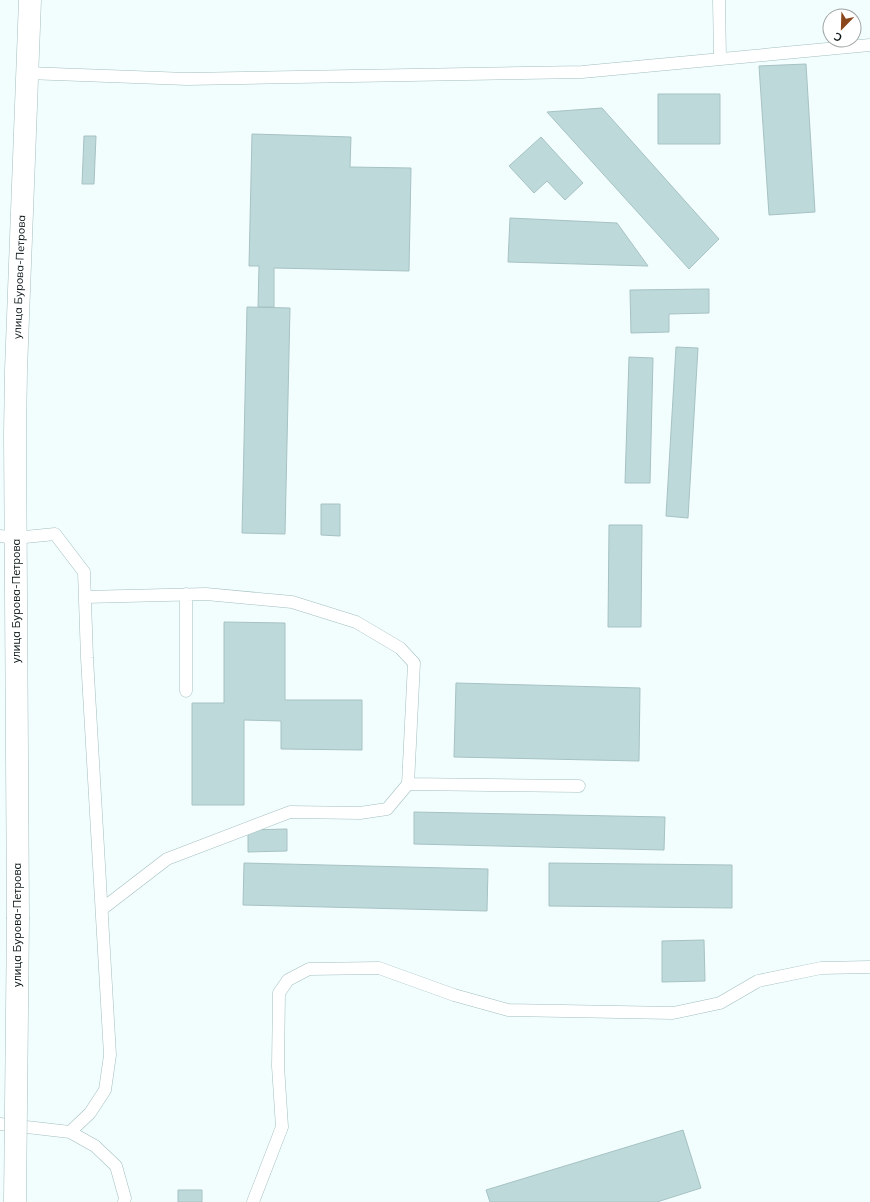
<svg xmlns="http://www.w3.org/2000/svg" width="870" height="1202" viewBox="0 0 870 1202" font-family="Mulish,sans-serif">
	<style>
		.building { fill: #bdd9da; stroke: #a7c2c3 }
		.lines { fill: none; stroke-linecap: round; stroke-linejoin: round }
		.service-casing { stroke: #a3bfbf; stroke-width: 13 }
		.secondary-casing { stroke: #a3bfbf; stroke-width: 23 }
		.service { stroke: #fff; stroke-width: 12 }
		.secondary { stroke: #fff; stroke-width: 22 }
		.secondary-bridge-casing { stroke: #a3bfbf; stroke-width: 23; stroke-linecap: butt }
		.secondary-bridge { stroke: #fff; stroke-width: 22 }
		.labels { text-anchor: middle; dominant-baseline: central; stroke-width: 3; stroke-linejoin: round; paint-order: stroke }
		.street-label { font-size: 11px; fill: #0c1616; stroke: #fff }
	</style>
	<rect width="100%" height="100%" fill="#f2fdfe"/>
	<path class="building" d="M806 64 815 212 769 215 759 66Z
		M658 94H720V144H658Z
		M602 108 719 239 689 269 547 112Z
		M252 134 351 137 350 167 411 168 409 271 274 268V307H258L259 266H249Z
		M84 136H96L94 184H82Z
		M541 137 583 183 565 200 547 181 534 193 509 166Z
		M510 218 617 223 648 266 508 262Z
		M709 289V313L669 314V332L631 333 630 290Z
		M247 307 290 308 285 534 242 533Z
		M676 347 698 348 688 518 666 516Z
		M629 357 653 358 650 483H625Z
		M321 504H340V536L321 535Z
		M609 525H642L641 627H608Z
		M224 622 285 623V700H362V750L281 749V721L244 720V805H192V703H224Z
		M456 683 640 688 639 761 454 757Z
		M414 812 665 817 664 850 414 844Z
		M287 829V851L248 852V830Z
		M244 863 488 869 487 911 243 905Z
		M549 863 732 865V908L549 906Z
		M704 940 705 981 662 982V941Z
		M683 1130 701 1188 657 1202H490L486 1190Z
		M178 1190H202V1202H178Z"/>
	<g class="lines">
		<defs>
			<path id="service" d="M719 0 720 58
				M27 73 187 79 582 72 870 45
				M0 536 15 538 55 534 84 572 87 658 110 1055 105 1090 90 1113 70 1132 0 1124
				M186 594V691
				M85 597 206 594 292 602 356 622 400 648 414 663 408 784
				M102 909 167 859 290 812 360 813 387 809 408 784 579 786
				M70 1132 95 1146 116 1166 125 1198 124 1202
				M253 1202 282 1127 278 1066 279 993 288 980 309 969 379 968 454 995 508 1010 673 1013 720 1003 758 981 821 968 870 967"/>
			<path id="secondary" d="M18 917 15 434 16 370 30 0"/>
		</defs>
		<use href="#service" class="service-casing"/>
		<use href="#secondary" class="secondary-casing"/>
		<use href="#service" class="service"/>
		<use href="#secondary" class="secondary"/>
		<defs>
			<path id="secondary-bridge" d="M15 1202 18 917"/>
		</defs>
		<use href="#secondary-bridge" class="secondary-bridge-casing"/>
		<use href="#secondary-bridge" class="secondary-bridge"/>
	</g>
	<g class="labels">
		<g class="street-label">
			<text transform="translate(19 277) rotate(-88)">улица Бурова-Петрова</text>
			<text transform="translate(16 601) rotate(-90)">улица Бурова-Петрова</text>
			<text transform="translate(17 925) rotate(-90)">улица Бурова-Петрова</text>
		</g>
	</g>
	<g transform="translate(842 28) rotate(203)"><circle r="19" fill="#ffffff" stroke="#9ea2a2"/>
	<path d="M0-3L7 15L0 10L-7 15Z" fill="#8b471c"/>
	<text y="-6" font-size="11" font-weight="bold" text-anchor="middle" fill="#0c1616">С</text>
	</g>
</svg>
